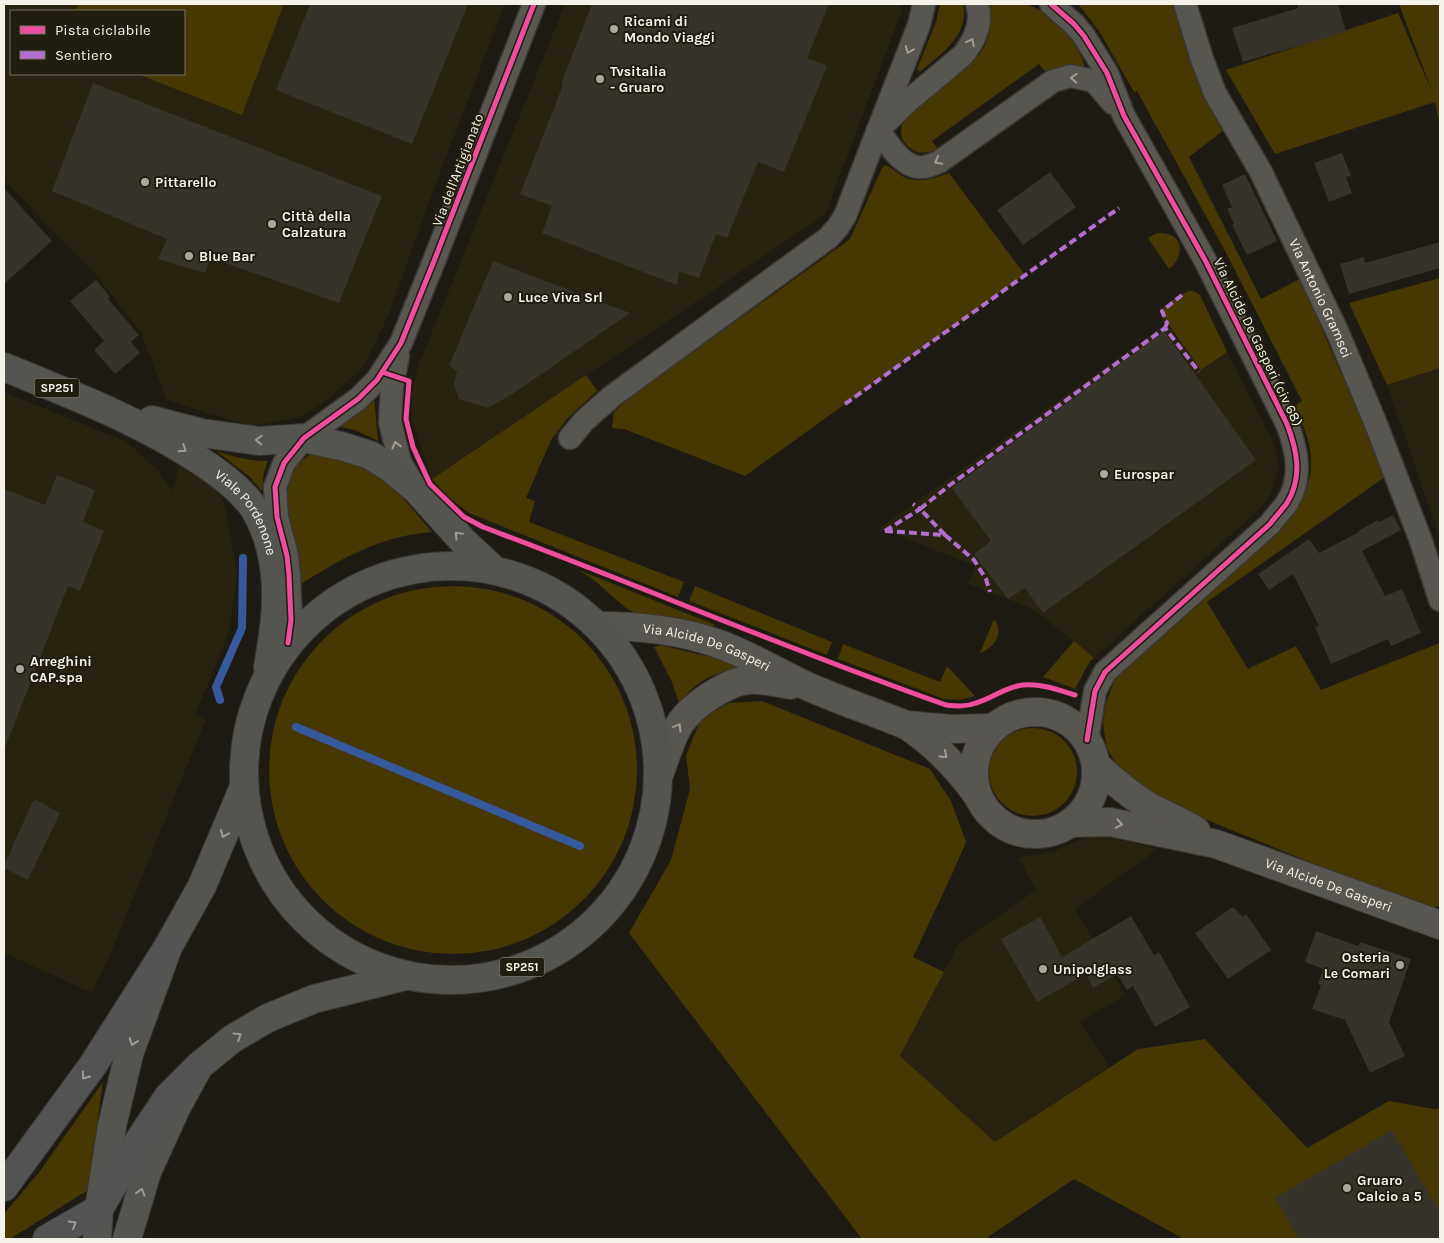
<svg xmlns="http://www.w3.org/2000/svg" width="1444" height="1243" viewBox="0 0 1444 1243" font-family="Karla,sans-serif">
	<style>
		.built { fill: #282310 }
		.green { fill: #463803 }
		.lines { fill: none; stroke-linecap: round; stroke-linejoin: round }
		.stream { stroke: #35599c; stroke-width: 8 }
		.building { fill: #36342a }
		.street-casing { stroke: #3a3833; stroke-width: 25 }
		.secondary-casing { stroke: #3a3833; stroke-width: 30 }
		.primary-casing { stroke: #3a3833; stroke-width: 30 }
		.highway-casing { stroke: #3a3833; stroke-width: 30 }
		.street { stroke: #585650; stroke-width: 22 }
		.secondary { stroke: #585650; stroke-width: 28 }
		.primary { stroke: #545451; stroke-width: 28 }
		.highway { stroke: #535353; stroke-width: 28 }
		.quiet { stroke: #b36fd0; stroke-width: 4; stroke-dasharray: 8 4; stroke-linecap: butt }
		.cycleway-casing { stroke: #211d0f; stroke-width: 8 }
		.cycleway { stroke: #ef4d9e; stroke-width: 5 }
		.oneway { stroke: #9f9d95 }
		.oneway2 { stroke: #9c9c95 }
		.oneway3 { stroke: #9c9b96 }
		.poi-dot { fill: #a9a79e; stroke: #211d0f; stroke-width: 2 }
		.labels { text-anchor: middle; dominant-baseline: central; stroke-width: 4; stroke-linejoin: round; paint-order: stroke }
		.shield { fill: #211d0f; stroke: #b5b3a8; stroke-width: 1 }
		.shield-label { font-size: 12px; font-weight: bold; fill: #f5f3e9 }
		.poi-label { font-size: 14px; font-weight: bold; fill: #f5f3e9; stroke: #211d0f; text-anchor: start }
		.street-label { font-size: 14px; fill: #f5f3e9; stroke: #211d0f }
	</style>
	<rect width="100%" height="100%" fill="#1d1b13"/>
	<path class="built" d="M4 4H78L75 11H11V74H137L242 115 284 4H505L433 191 390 311 365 365 329 399 300 417 253 426 206 413 166 399 142 334 96 275 4 180Z
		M565 4H902L901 13 825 215 432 479 412 420V391L419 364Z
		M1167 323 1201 370 1227 352 1274 443 1279 468 1269 498 1255 513 1094 658 1033 609 968 584 976 566 879 528Z
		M1440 368V538L1387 385Z
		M4 392 127 442 159 471 172 491 180 464 209 481 225 503 237 574 229 632 196 713 206 719 111 953 92 993 4 953Z
		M1105 836 1158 849 1075 909 1125 995 1081 1022 1109 1067 995 1142 900 1056 959 943 1036 890 1019 858 1054 851 1088 837Z"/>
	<path class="green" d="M78 4H284L242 115 137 74H184V11H75Z
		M940 4H963C970 35 941 54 920 72L917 69 936 22Z
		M990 4C1001 4 1014 2 1025 4 1051 10 1079 42 1085 67L1083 68C1070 66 1057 65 1046 72L1039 64 932 141 938 149C930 152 921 155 913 150 872 124 949 82 965 68 971 64 977 57 981 52 991 37 991 20 990 4Z
		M1078 4H1181L1224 130 1189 157 1261 299 1300 279 1369 437 1385 477 1207 602 1248 669 1296 646 1321 690 1440 643V906L1425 909 1185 811 1143 788 1118 767 1106 747 1103 722 1106 703 1117 674 1290 518C1319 479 1316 448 1294 407L1302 401 1223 247 1137 91 1134 92 1099 31Z
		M1399 4H1440V126L1435 102 1275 154 1226 70 1398 13 1433 94Z
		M885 165C891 167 896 172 902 176 918 185 933 178 949 173L1025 275 745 476 624 429 612 428 614 412 628 399 850 239 882 168Z
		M1157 233C1183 231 1187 254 1169 269L1148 238Z
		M1440 278V368L1387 385 1349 303Z
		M1189 291H1194L1200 295 1227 352 1201 370 1159 311 1177 297Z
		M586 375 597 391 568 418 551 440 526 498 535 501 529 522 684 582 678 597 469 513 449 498 432 479Z
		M374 397 378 441 357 431 338 426Z
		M216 451C234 457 250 461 268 461L264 472 262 491 250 477Z
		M309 455C318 455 327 454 336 456 378 462 406 502 432 532 381 536 344 557 301 584L286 498 292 469Z
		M579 570 715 625 711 627 692 622 638 615 626 608 595 581Z
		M269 770a184 184 0 1 1 368 0a184 184 0 1 1-368 0Z
		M695 586 832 642 827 655 689 601Z
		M994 619C1005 633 994 648 980 653Z
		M1074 641 1094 658 1090 661 1075 689 1043 677Z
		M843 644 940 682 947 666 975 696 960 700 944 699 838 659Z
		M660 645 723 660 743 667C712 674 700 678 679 703L672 682 654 647Z
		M762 701 930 769 951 801 966 842 954 870 913 957 944 972 900 1056 995 1142 1138 1049 1205 1039 1307 1148 1389 1101 1434 1109 1440 1108V1239H1184L1074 1179 985 1239H862L629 933 671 860 690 789 686 755 701 719 729 703Z
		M989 772a44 44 0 1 1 88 0a44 44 0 1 1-88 0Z
		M103 1082 88 1190 10 1239H4V1214L40 1171Z"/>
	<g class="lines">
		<path class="stream" d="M220 700 216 687 242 628 243 558
			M296 727 580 846"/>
	</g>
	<path class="building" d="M310 4H468L412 144 276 90Z
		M592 4H829L807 58 827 66 784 172 758 162 727 238 716 234 699 278 679 271 677 285 542 233 552 206 520 194 563 85 561 84Z
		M1297 4H1338L1346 32 1243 62 1232 28 1298 8Z
		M93 83 382 196 339 303 211 258 205 273 158 259 167 239 52 191Z
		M1342 153 1351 176 1346 177 1352 193 1329 202 1314 163Z
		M1050 172 1076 207 1023 245 997 210Z
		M1245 174 1277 241 1247 255 1232 225 1234 224 1227 209 1232 207 1222 185Z
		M4 188 52 241 4 284Z
		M1440 242V268L1349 294 1340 264 1364 257 1365 263Z
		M493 261 630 313 514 393 488 408 459 399 454 384 457 371 449 366Z
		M96 280 110 297 108 299 139 335 131 342 140 353 115 374 94 350 104 341 70 301Z
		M1164 331 1256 460 1043 613 1025 588 1008 599 974 554 991 541 952 488Z
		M57 475 95 490 83 522 104 531 80 591 68 586 5 748H4V489L45 505Z
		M1393 515 1401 530 1362 551 1385 596 1402 589 1421 633 1391 646 1388 639 1331 664 1315 627 1319 626 1293 574 1269 590 1258 574 1309 539 1319 553 1359 532 1358 531 1378 520 1379 522Z
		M34 799 60 813 28 880 4 868V865Z
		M1233 907 1243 917 1246 914 1271 950 1228 979 1195 933Z
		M1131 916 1154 955 1159 952 1190 1007 1155 1027 1133 986 1127 990 1117 974 1093 988 1086 974 1037 1002 1001 939 1040 917 1062 957Z
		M1316 931 1358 946 1360 942 1411 959 1389 1022 1405 1056 1370 1073 1345 1020 1312 1009 1321 985 1318 984 1323 969 1305 962Z
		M1392 1130 1440 1213V1239H1299L1275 1198Z"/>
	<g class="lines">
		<defs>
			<g id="street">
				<path d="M924 4 919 25 878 130 907 102 963 55C975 40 983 23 977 4"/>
				<path d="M1051 4 1074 24 1084 36 1107 73 1124 116 1205 260 1287 424C1297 450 1303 477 1287 503 1282 510 1275 517 1270 524L1105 672 1095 691 1087 740"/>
				<path id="s1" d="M1185 4 1202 59 1215 93 1261 172 1338 333 1376 424 1421 541 1440 600"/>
				<path d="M878 130C888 143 901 166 919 167 926 168 933 164 939 162L1053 81 1071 76 1094 81 1113 103"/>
				<path d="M398 356 392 387 390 422 400 462 413 484"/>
				<path d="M570 438 584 421 611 397 828 238 838 227 845 216 878 130"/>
				<path d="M288 643 291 620 289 575 287 556 277 517 275 487 284 463 304 438 358 399 377 380 401 343 434 261 534 4"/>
			</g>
			<g id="secondary">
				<path id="s2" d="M599 626C639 626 679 630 716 643 749 654 778 673 809 687 841 701 874 712 906 725 935 744 958 768 978 796"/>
				<circle cx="1035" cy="773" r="61"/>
				<path d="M906 725 951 729 993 728"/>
				<path d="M1096 765C1112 780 1129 794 1148 806 1164 815 1181 821 1196 831"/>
				<path d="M660 772C666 756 671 737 681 722 693 705 728 681 749 680 762 679 778 683 791 685"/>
				<path id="s3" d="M1070 823 1110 822 1216 844 1440 925"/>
			</g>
			<g id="primary">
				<path id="s4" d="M4 367C70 394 136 419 196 458 216 471 236 485 251 504 261 517 271 544 273 561 280 596 274 632 268 667"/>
				<path d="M152 420 202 433 259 441 304 438 341 446 370 455 389 467 416 489 463 541 493 569"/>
				<circle cx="451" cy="773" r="207"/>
				<path d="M97 1239 99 1209 112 1126 129 1054 168 947 202 886 243 789"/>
				<path d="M127 1239 147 1172 176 1108 199 1066 232 1039 268 1018 314 999 406 976"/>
			</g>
			<path id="highway" d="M4 1187 93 1065 168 947
				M47 1239 99 1209 140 1139 168 1097 199 1066"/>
		</defs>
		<use href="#street" class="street-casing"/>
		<use href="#secondary" class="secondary-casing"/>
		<use href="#primary" class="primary-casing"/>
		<use href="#highway" class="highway-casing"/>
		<use href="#street" class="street"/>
		<use href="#secondary" class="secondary"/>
		<use href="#primary" class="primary"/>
		<use href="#highway" class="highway"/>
		<path class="quiet" d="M1165 328 1167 323 1162 311 1182 295
			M845 404 1119 208
			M885 531 945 535 974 560 986 579 990 592
			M885 531 920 509 913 504
			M945 535 920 509 950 485 1165 328 1199 372"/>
		<defs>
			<path id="cycleway" d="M1051 4 1074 24 1084 36 1107 73 1124 116 1205 260 1287 424C1297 450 1303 477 1287 503 1282 510 1275 517 1270 524L1105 672 1095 691 1087 740
				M382 372 409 381 406 419 413 447 430 484 464 517 483 527C638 585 790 650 946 705 956 706 966 707 976 703 993 698 1005 687 1023 685 1040 683 1059 690 1075 695
				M288 643 291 620 289 575 287 556 277 517 275 487 284 463 304 438 358 399 377 380 401 343 434 261 534 4"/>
		</defs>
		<use href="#cycleway" class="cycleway-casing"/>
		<use href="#cycleway" class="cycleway"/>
	</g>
	<defs><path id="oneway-chevron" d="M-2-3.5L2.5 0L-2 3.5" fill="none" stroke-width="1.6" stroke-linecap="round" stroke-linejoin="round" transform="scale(1.25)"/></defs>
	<g class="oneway">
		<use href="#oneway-chevron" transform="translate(971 42) rotate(-62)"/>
		<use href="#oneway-chevron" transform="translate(909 50) rotate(111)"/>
		<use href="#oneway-chevron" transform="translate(1074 78) rotate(-177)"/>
		<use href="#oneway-chevron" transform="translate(938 161) rotate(152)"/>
		<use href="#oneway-chevron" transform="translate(396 445) rotate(-104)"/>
		<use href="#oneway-chevron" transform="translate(678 727) rotate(-59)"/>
		<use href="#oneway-chevron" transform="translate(944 755) rotate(42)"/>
		<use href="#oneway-chevron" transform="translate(1119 824) rotate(11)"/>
	</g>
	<g class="oneway2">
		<use href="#oneway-chevron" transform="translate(259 440) rotate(-178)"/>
		<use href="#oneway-chevron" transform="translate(183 449) rotate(33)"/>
		<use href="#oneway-chevron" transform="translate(458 535) rotate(-133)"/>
		<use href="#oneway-chevron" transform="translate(224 834) rotate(113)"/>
		<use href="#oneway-chevron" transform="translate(238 1036) rotate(-32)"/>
		<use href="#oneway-chevron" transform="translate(133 1042) rotate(110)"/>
		<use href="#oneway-chevron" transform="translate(141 1192) rotate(-73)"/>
	</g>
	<g class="oneway3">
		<use href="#oneway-chevron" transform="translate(85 1076) rotate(126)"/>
		<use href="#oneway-chevron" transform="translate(73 1224) rotate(-30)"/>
	</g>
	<g class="poi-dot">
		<circle cx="614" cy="29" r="5"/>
		<circle cx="600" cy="79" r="5"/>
		<circle cx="145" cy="182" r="5"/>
		<circle cx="272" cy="224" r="5"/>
		<circle cx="189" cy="256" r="5"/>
		<circle cx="508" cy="297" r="5"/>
		<circle cx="1104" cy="474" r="5"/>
		<circle cx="20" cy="669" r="5"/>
		<circle cx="1400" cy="965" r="5"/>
		<circle cx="1043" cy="969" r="5"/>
		<circle cx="1347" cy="1188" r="5"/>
	</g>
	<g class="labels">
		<g class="shield">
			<rect x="34.5" y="378.5" width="45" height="19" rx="4"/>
			<rect x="499.5" y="957.5" width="45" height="19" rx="4"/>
		</g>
		<g class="shield-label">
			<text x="57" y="388">SP251</text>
			<text x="522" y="967">SP251</text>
		</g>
		<g class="poi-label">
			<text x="624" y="21">Ricami di<tspan x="624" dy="16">Mondo Viaggi</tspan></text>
			<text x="610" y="71">Tvsitalia<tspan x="610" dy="16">- Gruaro</tspan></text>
			<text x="155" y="182">Pittarello</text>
			<text x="282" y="216">Città della<tspan x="282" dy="16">Calzatura</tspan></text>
			<text x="199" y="256">Blue Bar</text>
			<text x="518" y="297">Luce Viva Srl</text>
			<text x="1114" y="474">Eurospar</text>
			<text x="30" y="661">Arreghini<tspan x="30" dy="16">CAP.spa</tspan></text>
			<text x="1390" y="957" text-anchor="end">Osteria<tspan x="1390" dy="16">Le Comari</tspan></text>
			<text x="1053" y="969">Unipolglass</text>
			<text x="1357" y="1180">Gruaro<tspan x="1357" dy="16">Calcio a 5</tspan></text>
		</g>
		<g class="street-label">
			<text transform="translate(458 170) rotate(-69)">Via dell'Artigianato</text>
			<text stroke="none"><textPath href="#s1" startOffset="325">Via Antonio Gramsci</textPath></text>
			<text transform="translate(1258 342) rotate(64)">Via Alcide De Gasperi (civ 68)</text>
			<text stroke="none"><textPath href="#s4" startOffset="289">Viale Pordenone</textPath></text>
			<text stroke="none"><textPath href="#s2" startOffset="111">Via Alcide De Gasperi</textPath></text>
			<text stroke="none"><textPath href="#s3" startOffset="268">Via Alcide De Gasperi</textPath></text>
		</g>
	</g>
	<rect width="1444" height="1243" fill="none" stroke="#f5f3e9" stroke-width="10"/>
	<rect x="10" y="10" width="175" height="65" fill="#211d0f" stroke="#767366"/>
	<rect x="20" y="26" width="25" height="8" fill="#ef4d9e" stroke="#767366"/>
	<text x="55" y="35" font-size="15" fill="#f5f3e9">Pista ciclabile</text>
	<rect x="20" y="51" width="25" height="8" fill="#b36fd0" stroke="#767366"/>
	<text x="55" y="60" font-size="15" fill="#f5f3e9">Sentiero</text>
</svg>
